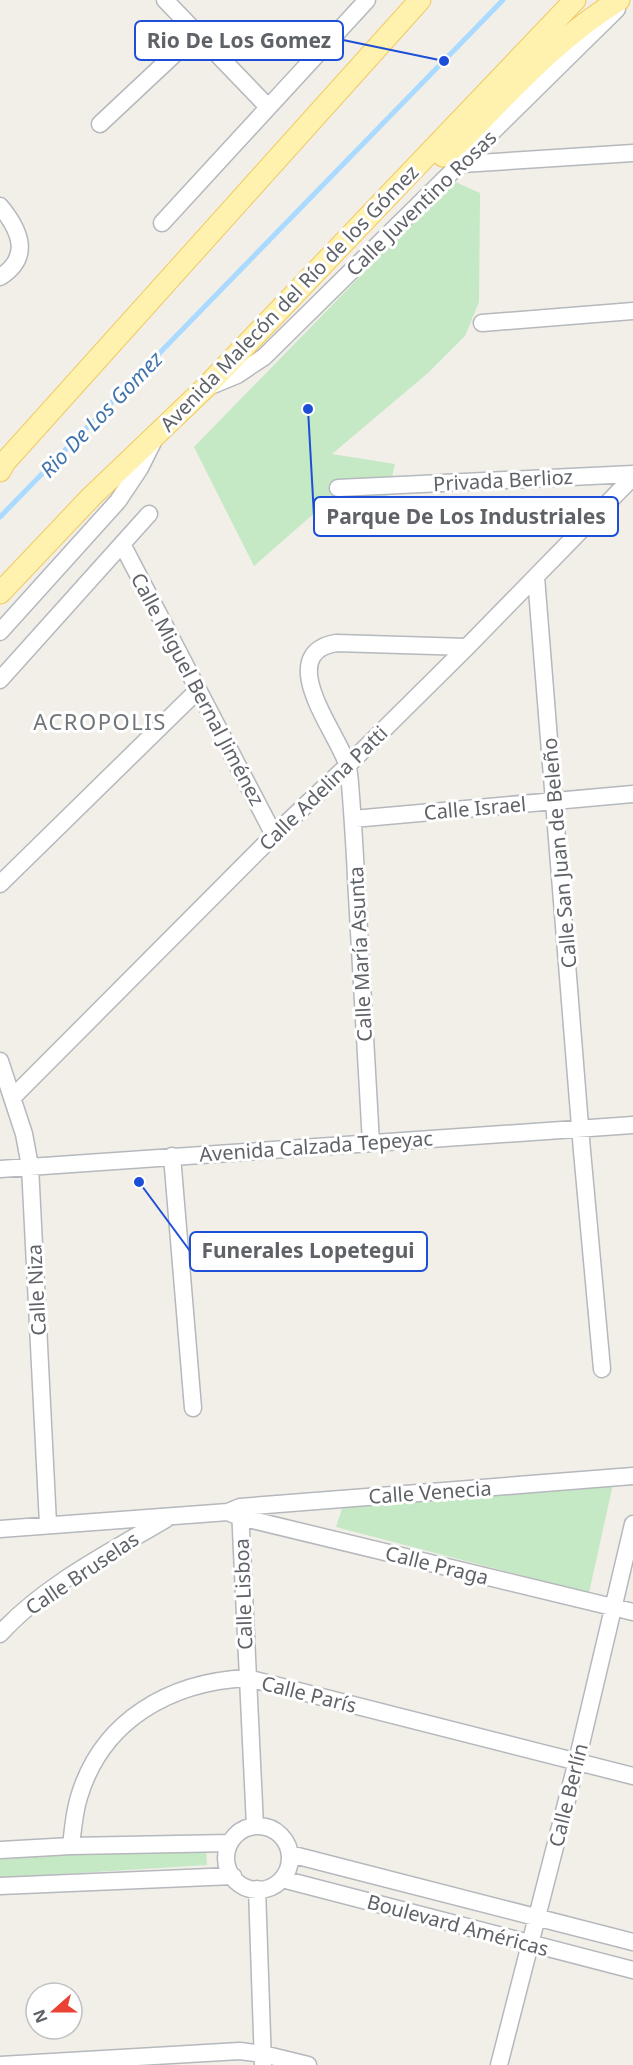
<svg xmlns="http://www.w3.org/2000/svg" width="633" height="2065" viewBox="0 0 633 2065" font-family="'Noto Sans',sans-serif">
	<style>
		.green { fill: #c5e8c5 }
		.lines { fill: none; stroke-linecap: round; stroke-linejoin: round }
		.stream { stroke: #aadaff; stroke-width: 5 }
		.minor-casing { stroke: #b5b8bc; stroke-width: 19 }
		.major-casing { stroke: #f2c960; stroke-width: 23 }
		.minor { stroke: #fff; stroke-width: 16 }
		.major { stroke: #fff2af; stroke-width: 21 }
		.labels { text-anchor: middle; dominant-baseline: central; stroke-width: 6; stroke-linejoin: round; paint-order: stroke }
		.street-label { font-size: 20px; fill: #5f6368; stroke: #fff }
		.water-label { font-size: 21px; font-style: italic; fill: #4174aa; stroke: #fff }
		.quarter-label { font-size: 22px; letter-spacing: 1.5px; fill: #70757a; stroke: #fff }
		.leader { fill: none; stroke: #1d4ed8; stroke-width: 2 }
		.callout-dot { fill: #1d4ed8; stroke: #fff; stroke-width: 2 }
		.callout { fill: #fff; stroke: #1d4ed8; stroke-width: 2 }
		.callout-label { font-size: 21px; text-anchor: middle; font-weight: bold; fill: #5f6368 }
	</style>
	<rect width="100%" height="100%" fill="#f1efe8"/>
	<path class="green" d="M453 181 480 193 479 302 465 336 429 372 332 454 395 464 385 507 311 516 254 566 194 447Z
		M613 1484 589 1593 336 1527 343 1506Z
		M206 1846 207 1865 0 1878V1859Z"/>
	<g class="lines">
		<path class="stream" d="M0 517 503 0"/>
		<defs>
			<path id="minor" d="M165 0 268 107
				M100 124 196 34
				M462 164 633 153
				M0 206C20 230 32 257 0 277
				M162 223 367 0
				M482 323 633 311
				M208 387 237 375 264 357 617 9
				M338 488 633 474
				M122 544 274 835
				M536 577 582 1151 602 1369
				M0 632 118 501 140 468 153 442
				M0 680 149 514
				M353 819 633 794
				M0 884 198 690
				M0 1061 24 1134 30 1166 48 1524
				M12 1098 274 835 348 765 467 647 633 477
				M371 1143C366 1054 361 966 356 878 355 851 353 824 351 796 350 786 350 774 347 764 338 734 273 654 336 643L467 647
				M172 1156 193 1408
				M0 1169 633 1125
				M240 1509 255 1826
				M228 1512 240 1517 633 1612
				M0 1529 228 1512 240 1507 633 1476
				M0 1634C43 1586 110 1552 166 1519
				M226 1858a32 32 0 1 1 64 0a32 32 0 1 1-64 0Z
				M71 1846C73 1829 74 1813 79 1797 102 1720 170 1682 247 1678L633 1776
				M0 1850 71 1846 230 1843
				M290 1854 633 1942
				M282 1879 633 1970
				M0 1886 233 1876
				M257 1889 263 2064
				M0 2065 240 2051 263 2054 308 2065
				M499 2065 577 1761 633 1524"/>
			<path id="major" d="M443 156 458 144C509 93 557 38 619 0
				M0 471 5 462 420 0
				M0 593 91 497 205 388 575 0"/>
		</defs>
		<use href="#minor" class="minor-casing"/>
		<use href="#major" class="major-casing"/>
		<use href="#minor" class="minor"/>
		<use href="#major" class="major"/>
	</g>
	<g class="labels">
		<g class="street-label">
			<text transform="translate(421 203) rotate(-44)">Calle Juventino Rosas</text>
			<text transform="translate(289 298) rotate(-46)">Avenida Malecón del Río de los Gómez</text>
			<text transform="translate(503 480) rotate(-3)">Privada Berlioz</text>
			<text transform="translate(198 689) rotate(62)">Calle Miguel Bernal Jiménez</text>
			<text transform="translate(323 788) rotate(-44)">Calle Adelina Patti</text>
			<text transform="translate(475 808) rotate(-5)">Calle Israel</text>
			<text transform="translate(559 853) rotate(-95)">Calle San Juan de Beleño</text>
			<text transform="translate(360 954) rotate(-93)">Calle María Asunta</text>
			<text transform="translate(316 1146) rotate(-4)">Avenida Calzada Tepeyac</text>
			<text transform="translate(36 1290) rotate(-93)">Calle Niza</text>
			<text transform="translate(430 1492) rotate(-4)">Calle Venecia</text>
			<text transform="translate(437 1565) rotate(14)">Calle Praga</text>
			<text transform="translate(82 1573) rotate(-34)">Calle Bruselas</text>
			<text transform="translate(243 1594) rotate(-92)">Calle Lisboa</text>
			<text transform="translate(309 1694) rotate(14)">Calle París</text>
			<text transform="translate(568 1795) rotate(-76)">Calle Berlín</text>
			<text transform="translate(458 1925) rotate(15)">Boulevard Américas</text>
		</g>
		<g class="water-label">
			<text transform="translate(101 414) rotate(-46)">Rio De Los Gomez</text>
		</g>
		<g class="quarter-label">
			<text x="100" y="721">ACROPOLIS</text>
		</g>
	</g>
	<path class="leader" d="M444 61L343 40M308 409L314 516M139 1182L190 1251"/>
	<g class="callout-dot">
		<circle cx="444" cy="61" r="6"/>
		<circle cx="308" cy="409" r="6"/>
		<circle cx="139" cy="1182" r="6"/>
	</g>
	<g class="callout">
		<rect x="135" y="21" width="208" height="39" rx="6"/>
		<rect x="314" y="497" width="304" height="39" rx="6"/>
		<rect x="190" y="1232" width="237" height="39" rx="6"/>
	</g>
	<g class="callout-label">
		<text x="239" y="48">Rio De Los Gomez</text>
		<text x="466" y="524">Parque De Los Industriales</text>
		<text x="308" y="1258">Funerales Lopetegui</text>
	</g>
	<g transform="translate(54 2011) rotate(249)"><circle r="28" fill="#ffffff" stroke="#bfc1c3" stroke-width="1.5"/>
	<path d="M0-4.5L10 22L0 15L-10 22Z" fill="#ea4335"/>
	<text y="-9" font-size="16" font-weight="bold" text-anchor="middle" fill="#5f6368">N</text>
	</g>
</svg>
